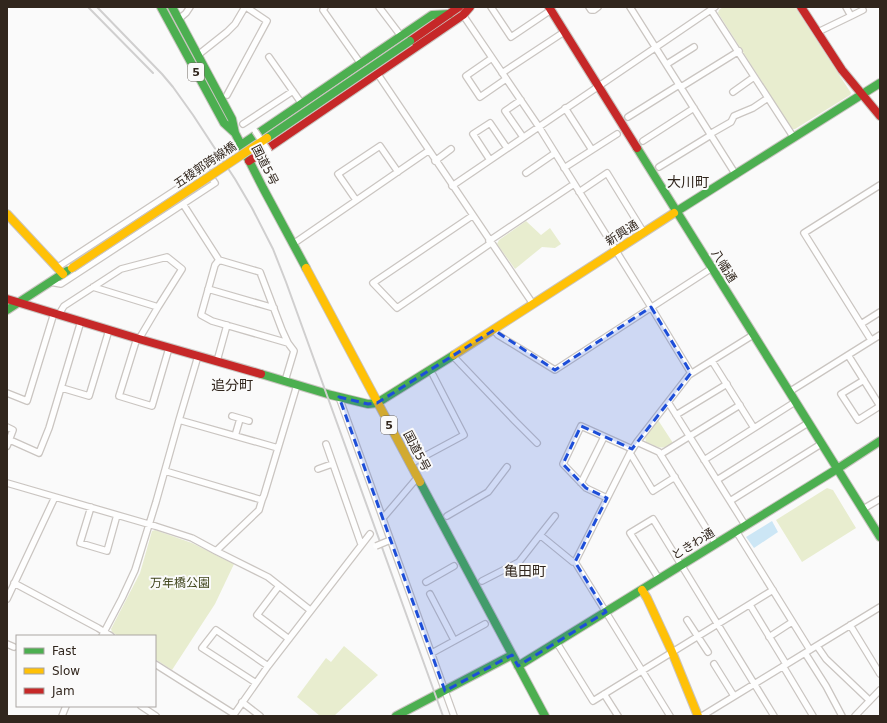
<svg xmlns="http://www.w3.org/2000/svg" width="887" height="723" viewBox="0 0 887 723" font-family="'DejaVu Sans','Noto Sans JP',sans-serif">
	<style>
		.green { fill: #e8edcf }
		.water { fill: #cce6f5 }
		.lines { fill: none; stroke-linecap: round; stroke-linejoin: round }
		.street-casing { stroke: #cac5c1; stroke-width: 8 }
		.fast-casing { stroke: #cac5c1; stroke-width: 10 }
		.slow-casing { stroke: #cac5c1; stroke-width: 10 }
		.jam-casing { stroke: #cac5c1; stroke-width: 10 }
		.street { stroke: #fefefe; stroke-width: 5.5 }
		.fast { stroke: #4caf50; stroke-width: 8 }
		.slow { stroke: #ffc107; stroke-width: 8 }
		.jam { stroke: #c62828; stroke-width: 8 }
		.rail { stroke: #d0cfcf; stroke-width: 2 }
		.street-bridge-casing { stroke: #cac5c1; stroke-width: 8; stroke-linecap: butt }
		.fast-bridge-casing { stroke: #cac5c1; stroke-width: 10; stroke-linecap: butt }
		.slow-bridge-casing { stroke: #cac5c1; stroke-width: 10; stroke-linecap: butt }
		.street-bridge { stroke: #fefefe; stroke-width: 5.5 }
		.fast-bridge { stroke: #4caf50; stroke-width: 8 }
		.slow-bridge { stroke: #ffc107; stroke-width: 8 }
		.marked { fill: #1d4ed8; fill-opacity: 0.2; stroke: #1d4ed8; stroke-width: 3; stroke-dasharray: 8 5; stroke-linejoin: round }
		.labels { text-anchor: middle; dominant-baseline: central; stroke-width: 4; stroke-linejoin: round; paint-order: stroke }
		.shield { fill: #fafafa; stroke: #6d665f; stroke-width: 1 }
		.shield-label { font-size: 11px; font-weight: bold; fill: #31261d }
		.street-label { font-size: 12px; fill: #31261d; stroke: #fafafa }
		.park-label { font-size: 12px; fill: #41461e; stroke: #fafafa }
		.quarter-label { font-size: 14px; fill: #31261d; stroke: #fafafa }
	</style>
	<rect width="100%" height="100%" fill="#fafafa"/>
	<path class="green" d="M723 7H795L851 93 850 95 795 129H792L718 13 719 10Z
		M526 221 541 235 550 228 561 244 555 248 542 247 515 269 497 244 499 240Z
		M658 420 673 443C660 451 659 447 646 442L645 437Z
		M827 488 833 490 856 528 802 562 776 520Z
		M155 530 192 543 234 564 215 604 172 670 155 659V636H118L112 632 111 629 140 573 152 531Z
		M344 646 378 675 334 716H320L297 697 326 658 331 662Z"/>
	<path class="water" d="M772 521 778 532 754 548 746 537Z"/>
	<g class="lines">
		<defs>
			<path id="street" d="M325 7 323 10 361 64
				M379 7 401 36
				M491 7 511 37 551 10
				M589 7 591 10H594L598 7
				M630 7 736 175
				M711 10 794 138
				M463 15 539 127 651 307 691 373
				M851 16 863 10
				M179 19 186 13 190 7
				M818 32 851 16 846 7
				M198 55 227 32 235 24 245 7
				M269 57 302 104
				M492 58 466 76 480 97 506 79
				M667 64 694 47
				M377 73 533 304
				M502 73 564 32
				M681 87 739 51
				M733 92 754 77
				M227 95 267 21 246 7
				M521 100 505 111 523 137
				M628 117 679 85
				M243 124 293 91
				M710 134 731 122 734 116 741 113 753 108 768 98
				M643 141 694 108
				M592 150 617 134
				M490 160 473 134 490 123 507 148
				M435 161 451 149
				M659 167 711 135
				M564 168 592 150 565 108
				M526 173 555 153
				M452 186 715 7
				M579 192 607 173 644 233
				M356 200 338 174 380 146 398 172
				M183 204 219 260 260 272 282 330 288 343 294 351 285 381
				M472 216 373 283 397 308 491 243
				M489 241 574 184
				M293 244 428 151
				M219 260 215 265 201 315 212 321 288 343
				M50 282 61 284 215 183 206 170 58 267
				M93 287 158 307
				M208 289 274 308
				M59 314 64 306 121 269 167 257 182 269 158 307 139 339
				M861 324 880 312
				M494 330 498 335 555 370 712 268
				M137 338 119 396 152 406 169 348
				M871 340 804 233 880 185
				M848 355 880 406
				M453 356 515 421 537 443
				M217 361 227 325
				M712 361 754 428
				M864 380 841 394 858 420 880 406
				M62 388 89 396 109 330
				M789 392 880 335
				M7 393 27 401 54 313
				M339 397 454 716
				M668 402 745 525
				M676 415 727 384
				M232 416 249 421
				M179 420 278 448
				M7 427 13 430 7 446
				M235 436 240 419
				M10 440 39 453 49 428 81 321
				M637 442 659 452 716 544
				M326 444 361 544
				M630 453 653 491 675 477
				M661 454 740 405
				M704 460 795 402
				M410 464 464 435 433 375
				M318 469 332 464
				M165 471 262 500
				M717 480 808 423
				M7 483 155 526 192 538 216 551 259 510 262 500 264 495 297 385
				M581 483 604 437
				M607 498 586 488 563 464 581 426 632 449
				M730 501 821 444
				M91 507 80 543 107 551 117 515
				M863 509 880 499
				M447 516 488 492 507 467
				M383 518 417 478
				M736 531 810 650
				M540 535 555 516
				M216 551 268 577 310 610
				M575 562 630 453 637 442 689 375 753 335
				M659 579 630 533 653 519 774 716
				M482 581 519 562 540 535 573 562H575L670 716
				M426 582 454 566
				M14 583 98 628 111 636
				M279 586 257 615 289 639
				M430 594 454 640
				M7 599 55 497
				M750 605 786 664
				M687 620 708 652
				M850 625 880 674
				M102 636 122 598 135 570 156 502 179 420 198 356
				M769 637 792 622
				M557 643 593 701 773 590
				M7 644 14 647
				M817 646 826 659 867 698
				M432 653 485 624
				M805 653 826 686 842 716
				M155 664 234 714
				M714 664 734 696
				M783 666 813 716
				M256 683 202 648 216 630 268 666
				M604 694 618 716
				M242 702 260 716
				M141 706 156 716
				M62 716 66 706
				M233 716 268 666 370 534
				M702 716 880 607
				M855 716 880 690"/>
			<path id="fast" d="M161 7 224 123 235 133
				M172 7 232 119 235 133 263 188 306 268
				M241 145 432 15 449 14
				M637 148 880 537
				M674 213 880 83
				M7 310 67 271
				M261 374 331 395 368 404 377 403 454 355
				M420 482 545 716
				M518 666 837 469 880 441
				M396 716 512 655"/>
			<path id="slow" d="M7 214 63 274
				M306 268 420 482
				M454 355 674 213
				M642 590 647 598 672 652 698 716"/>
			<path id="jam" d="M549 7 637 148
				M801 7 842 70 880 116
				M410 41 459 7
				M249 161 463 15 470 7
				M7 299 139 339 261 374"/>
		</defs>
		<use href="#street" class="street-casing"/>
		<use href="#fast" class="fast-casing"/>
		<use href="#slow" class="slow-casing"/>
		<use href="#jam" class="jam-casing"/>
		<use href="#street" class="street"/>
		<use href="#fast" class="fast"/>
		<use href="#slow" class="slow"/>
		<use href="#jam" class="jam"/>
		<path class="rail" d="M88 7 153 73
			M97 7 162 74 173 87 193 115 235 179 252 208 273 249 286 282 443 716"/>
		<defs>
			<path id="street-bridge" d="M255 131 269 152
				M376 546 388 541"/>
			<path id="fast-bridge" d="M267 138 410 41"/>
			<path id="slow-bridge" d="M72 268 267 138"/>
		</defs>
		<use href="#street-bridge" class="street-bridge-casing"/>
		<use href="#fast-bridge" class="fast-bridge-casing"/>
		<use href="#slow-bridge" class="slow-bridge-casing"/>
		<use href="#street-bridge" class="street-bridge"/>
		<use href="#fast-bridge" class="fast-bridge"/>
		<use href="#slow-bridge" class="slow-bridge"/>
	</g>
	<path class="marked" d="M651 307 691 373 632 449 581 426 563 464 586 488 607 498 575 562 606 612 518 666 512 655 445 691 339 397 368 404 377 403 494 330 555 370Z"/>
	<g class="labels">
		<g class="shield">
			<rect x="188" y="63" width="16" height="18" rx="3"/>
			<rect x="381" y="416" width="16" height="18" rx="3"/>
		</g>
		<g class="shield-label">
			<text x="196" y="72">5</text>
			<text x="389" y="425">5</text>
		</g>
		<g class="street-label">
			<text transform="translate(205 165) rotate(-34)">五稜郭跨線橋</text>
			<text transform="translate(265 165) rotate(63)">国道5号</text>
			<text transform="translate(622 233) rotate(-32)">新興通</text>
			<text transform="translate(724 266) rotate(58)">八幡通</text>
			<text transform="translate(417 451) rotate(62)">国道5号</text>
			<text transform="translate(693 544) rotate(-32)">ときわ通</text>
		</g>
		<g class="park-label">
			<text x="180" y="583">万年橋公園</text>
		</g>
		<g class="quarter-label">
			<text x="688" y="182">大川町</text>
			<text x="232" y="385">追分町</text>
			<text x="525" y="571">亀田町</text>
		</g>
	</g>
	<rect width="887" height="723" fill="none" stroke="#31261d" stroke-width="16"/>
	<rect x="16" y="635" width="140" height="72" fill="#fafafa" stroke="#aaa5a2"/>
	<rect x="24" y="648" width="20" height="6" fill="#4caf50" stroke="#aaa5a2"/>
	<text x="52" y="655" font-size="12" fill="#31261d">Fast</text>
	<rect x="24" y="668" width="20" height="6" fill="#ffc107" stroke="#aaa5a2"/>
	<text x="52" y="675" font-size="12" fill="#31261d">Slow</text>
	<rect x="24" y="688" width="20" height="6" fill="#c62828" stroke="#aaa5a2"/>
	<text x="52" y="695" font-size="12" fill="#31261d">Jam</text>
</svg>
